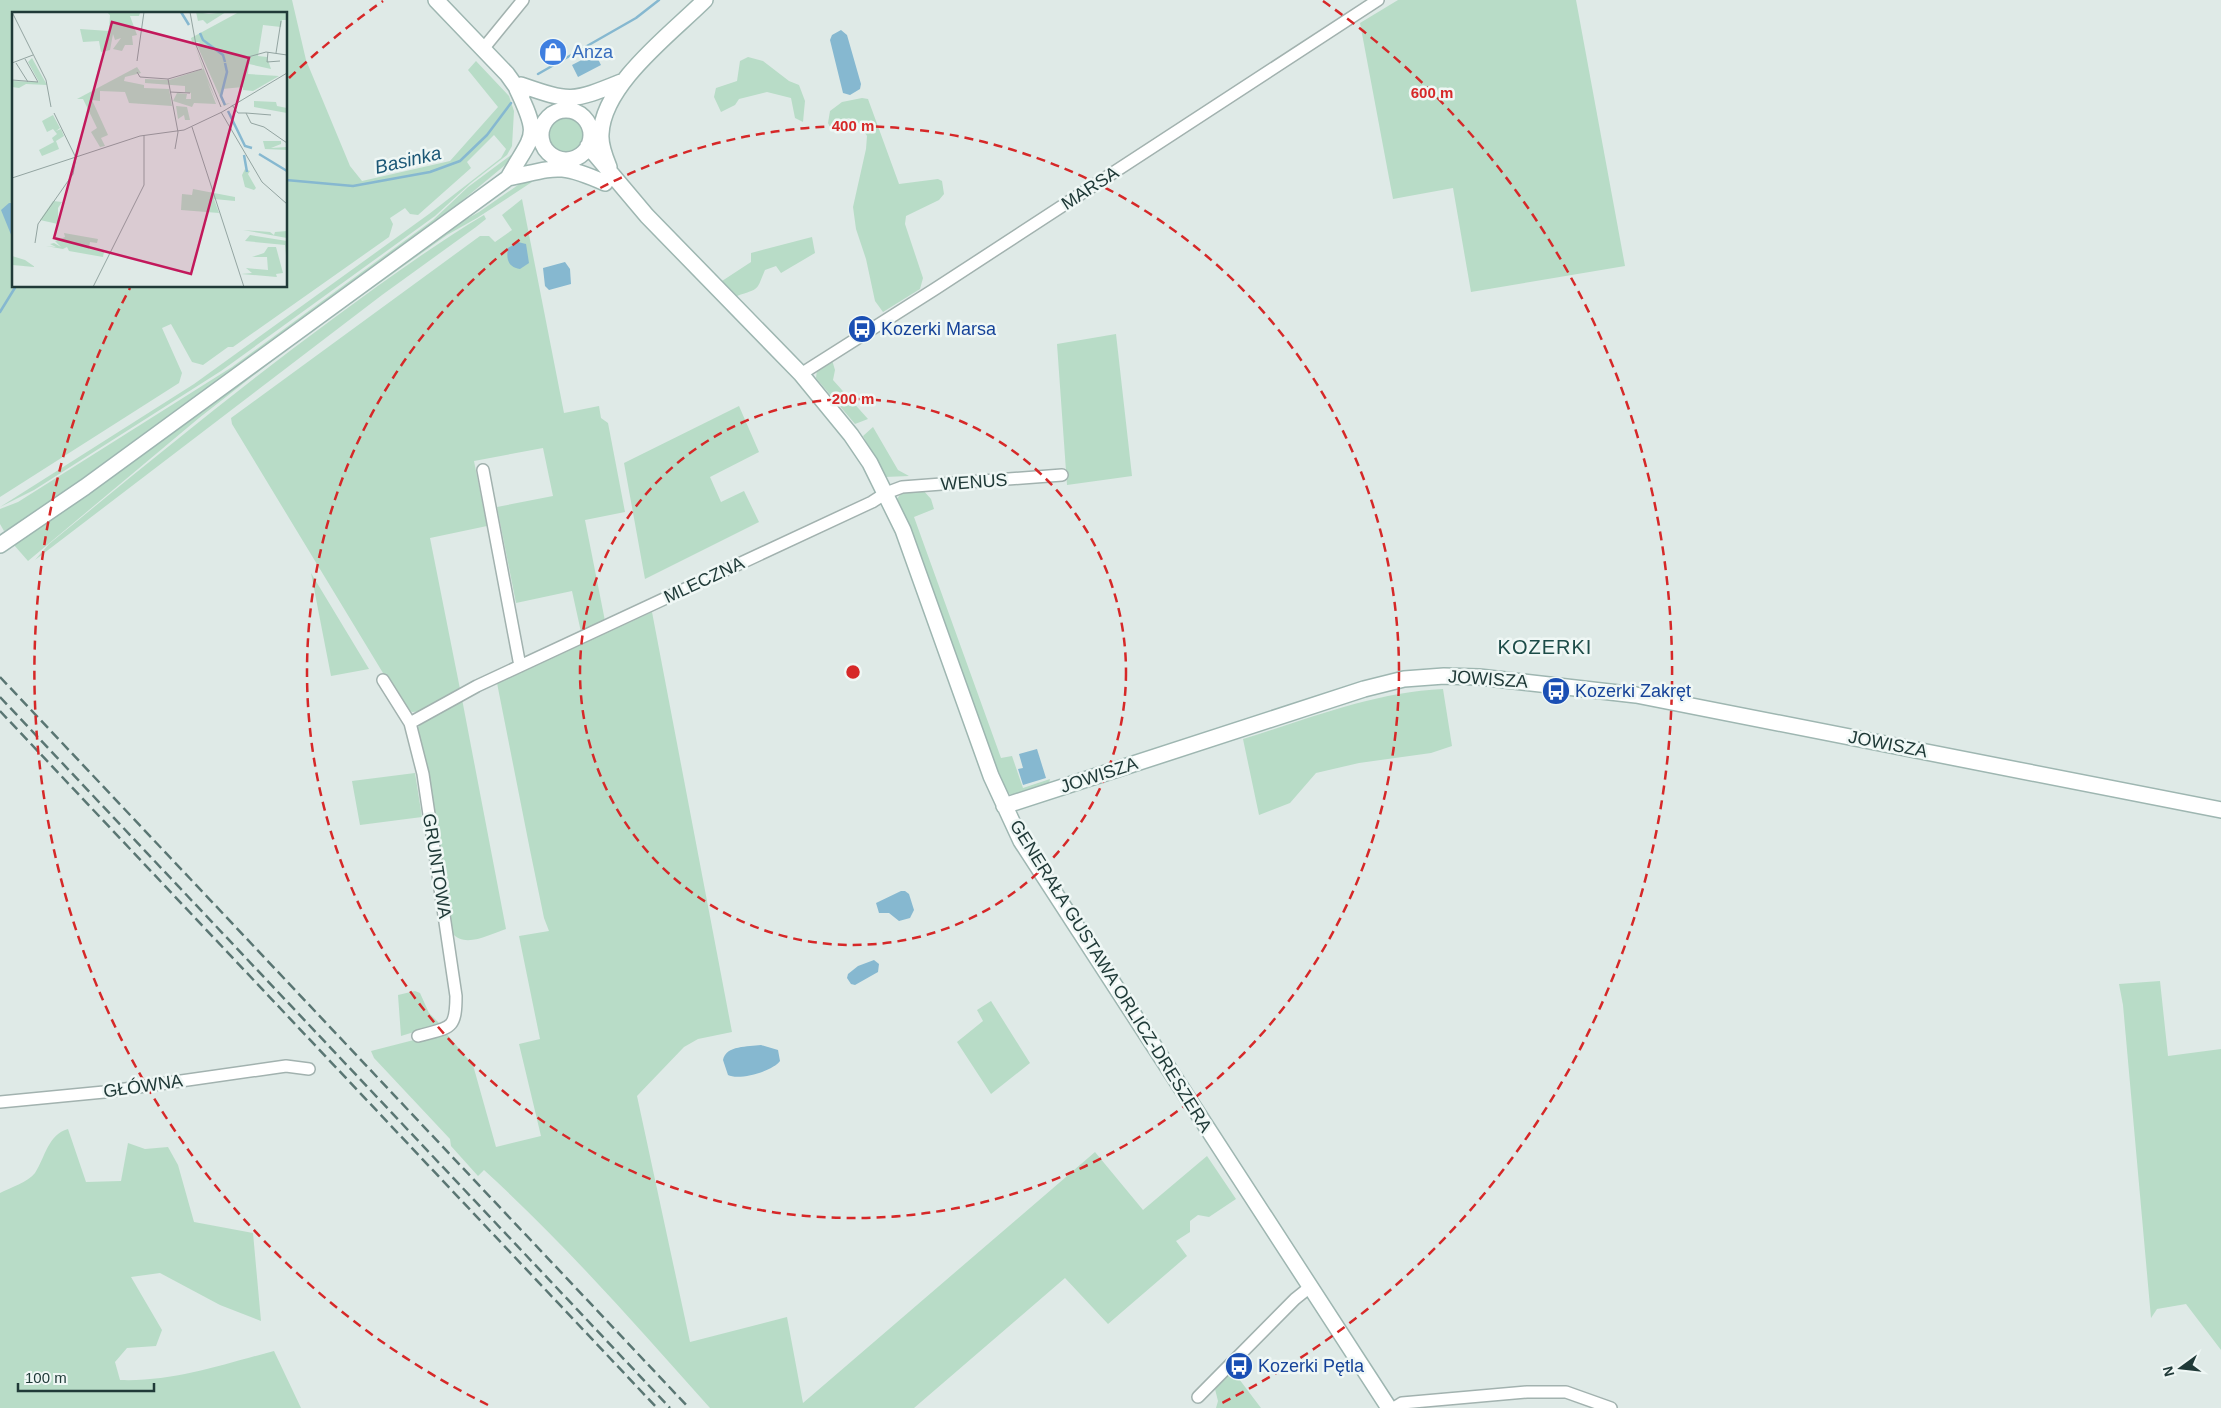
<svg xmlns="http://www.w3.org/2000/svg" width="2221" height="1408" viewBox="0 0 2221 1408" font-family="Arial,sans-serif">
	<style>
		.green { fill: #b8dcc7; fill-rule: evenodd }
		.water { fill: #86b8d0 }
		.lines { fill: none; stroke-linecap: round; stroke-linejoin: round }
		.stream { stroke: #86b8d0; stroke-width: 2.5 }
		.street-casing { stroke: #a2b2af; stroke-width: 14 }
		.secondary-casing { stroke: #9eb6b1; stroke-width: 18 }
		.street { stroke: #fff; stroke-width: 11 }
		.secondary { stroke: #fff; stroke-width: 15 }
		.rail { stroke: #5a7673; stroke-width: 2.5; stroke-dasharray: 10 5; stroke-linecap: butt }
		.ring { fill: none; stroke: #d62828; stroke-width: 2.5; stroke-dasharray: 9 6 }
		.labels { text-anchor: middle; dominant-baseline: central; stroke-width: 5; stroke-linejoin: round; paint-order: stroke }
		.shop-label { font-size: 18px; fill: #366cbe; stroke: #eff7f5; text-anchor: start }
		.street-label { font-size: 18px; fill: #203a38; stroke: #eff7f5 }
		.transit-label { font-size: 18px; fill: #164399; stroke: #eff7f5; text-anchor: start }
		.water-label { font-size: 19px; font-style: italic; fill: #1b5776; stroke: #eff7f5 }
		.quarter-label { font-size: 20px; letter-spacing: 1px; fill: #1c4c48; stroke: #eff7f5 }
		.inset-river { fill: none; stroke: #86b8d0; stroke-width: 2.5 }
		.inset-road { fill: none; stroke: #93a4a1; stroke-width: 1 }
		.view { fill: #c2185b; fill-opacity: 0.15; stroke: #c2185b; stroke-width: 2.5 }
		.inset-edge { fill: none; stroke: #203a38; stroke-width: 2.5 }
		.centre { fill: #d62828; stroke: #eff7f5; stroke-width: 2.5 }
		.ring-label { font-size: 15px; text-anchor: middle; font-weight: bold; fill: #d62828; stroke: #eff7f5; stroke-width: 5; stroke-linejoin: round; paint-order: stroke }
	</style>
	<rect width="100%" height="100%" fill="#dfeae7"/>
	<path class="green" d="M0 0H292L306 60 350 166 362 181 450 161 498 107 468 70 476 61 509 96 514 111 512 146 507 155 471 183 435 216 221 371 34 490 0 507 194 384 429 214 501 158 506 149 494 135 467 162 471 168 418 215 410 214 405 208 390 218 393 224 389 237 233 347H228L203 365 192 362 171 324 162 328 182 373 179 383 0 497ZM14 14H286V286H14Z
		M1398 0H1576L1625 266 1471 292 1453 188 1393 199 1360 23Z
		M748 57 763 61 789 81 799 85 805 101 803 122 795 118 791 98 767 92 739 99 735 105 721 112 714 97 716 88 737 81 740 61Z
		M862 98 868 99 899 184 938 179 942 181 944 194 939 200 906 216 905 224 923 278 920 289 883 312 875 301 866 259 856 229 853 207 866 149 867 136 860 124 849 118 838 121V128L832 131 828 123 830 111 842 102Z
		M548 135a18 18 0 1 1 36 0a18 18 0 1 1-36 0Z
		M511 155 513 157 510 161 440 219 21 523 4 531 0 524V509L18 502 232 367 433 220 468 187Z
		M531 176 532 182 477 218 447 235 294 344 199 418 28 561 14 545 447 230 479 212Z
		M522 199 564 413 599 406 601 418 608 423 625 512 585 520 605 621 581 632 572 591 516 603 497 507 553 496 543 448 474 461 487 526 430 538 460 689 424 711 412 712 403 706 232 424 231 418 480 236H489L495 242 512 230 502 215Z
		M484 215 486 219 476 227 382 295 35 560 49 544C143 467 236 390 334 318 383 282 432 246 484 215Z
		M812 237 815 253 781 273 776 266 765 270C756 291 761 288 737 296L722 281 751 262V253Z
		M1116 334 1132 476 1067 485 1057 344Z
		M832 360 835 370 833 380 868 419 855 424 816 378 817 370Z
		M739 406 759 452 710 477 721 502 744 491 759 522 645 579 624 463Z
		M873 427 898 470 909 476 885 477 863 436Z
		M922 489 931 499 934 509 914 517 1001 758 1012 756 1023 788 1050 779 1049 784 1011 795 1005 790 999 780 898 504 897 499 902 492Z
		M311 573 369 669 331 676Z
		M652 612 732 1032 698 1039 684 1047 637 1096 690 1342 787 1317 803 1403 1095 1152 1143 1210 1207 1156 1236 1199 1209 1217 1198 1215 1190 1221V1232L1176 1241 1187 1256 1108 1324 1065 1278 914 1408H710C637 1326 565 1244 484 1170L478 1176 451 1146 450 1139 374 1058 371 1051 445 1032 473 1065 496 1147 541 1136 519 1044 540 1039 519 936 549 931 544 918 530 850 497 683Z
		M1443 689 1452 746 1431 753 1359 763 1316 773 1290 803 1259 815 1243 739C1308 719 1374 692 1443 689Z
		M462 699 506 929C490 934 465 949 452 933L438 845 441 844 417 729 421 723Z
		M415 773 422 817 360 825 352 781Z
		M2160 981 2168 1056 2221 1049V1350L2186 1304 2157 1309 2151 1318 2123 1005 2119 984Z
		M415 991 420 993 429 1013 440 1024 401 1036 398 995Z
		M991 1001 1030 1063 991 1094 957 1042 983 1021 977 1010Z
		M68 1129 86 1182 121 1181 128 1143 145 1149 168 1147 178 1165 194 1222 253 1233 261 1321 220 1305 160 1273 131 1277 162 1330 156 1346 127 1348 115 1362 120 1380C173 1382 224 1364 274 1351L301 1408H0V1193C10 1188 28 1182 35 1173 45 1158 48 1134 68 1129Z
		M1233 1371 1261 1408H1216L1218 1401 1215 1389Z"/>
	<path class="water" d="M841 30 847 35 861 84 860 89 850 95 843 93 830 40 832 35Z
		M595 53 601 65 578 77 572 65Z
		M9 203H14V242L1 210Z
		M518 242 526 244 529 263 520 269C508 267 506 259 508 248Z
		M565 262 570 269 571 284 549 290 545 286 543 268Z
		M1037 749 1046 778 1023 785 1018 769 1023 768 1019 754Z
		M901 891H905L909 894 914 910 910 918 899 921 889 913H879L876 903Z
		M874 960 879 964 878 972 855 985 851 984 847 978 848 974 858 966Z
		M761 1045 778 1050 780 1061C773 1071 739 1081 728 1075L723 1060C726 1045 748 1047 761 1045Z"/>
	<g class="lines">
		<path class="stream" d="M538 74 636 18 659 0
			M286 180 353 186 430 172 460 161 487 135 511 103
			M0 312 16 286"/>
		<defs>
			<path id="street" d="M483 49 523 0
				M801 374 935 289 1378 0
				M483 470 520 666
				M383 680 410 723 423 774 456 996C456 1031 450 1027 418 1036
				M410 723 477 686 872 502 886 493 902 487 1062 475
				M0 1102 104 1092 286 1066 309 1069
				M1198 1397 1295 1299 1310 1287
				M1394 1408 1402 1403 1527 1392H1566L1611 1408"/>
			<path id="secondary" d="M436 0 507 74 522 95
				M521 85C570 102 572 102 621 82
				M541 135a25 25 0 1 1 50 0a25 25 0 1 1-50 0Z
				M588 146 647 216 801 374 851 435 870 463 903 530 991 776 1021 841 1389 1408
				M609 167C605 157 600 145 601 134 603 84 672 33 705 0
				M508 178C556 168 558 162 605 183
				M0 545 85 487 508 178C533 133 541 139 517 89
				M1004 806 1364 689 1404 679 1444 676 1479 677 1636 695 2221 810"/>
		</defs>
		<use href="#street" class="street-casing"/>
		<use href="#secondary" class="secondary-casing"/>
		<use href="#street" class="street"/>
		<use href="#secondary" class="secondary"/>
		<path class="rail" d="M0 677 689 1408
			M0 697 670 1408
			M0 711 657 1408"/>
	</g>
	<g class="ring">
		<circle cx="853" cy="672" r="273"/>
		<circle cx="853" cy="672" r="546"/>
		<path d="M488 1405A819 819 0 0 1 130 288M289 78A819 819 0 0 1 383 1M1323 1A819 819 0 0 1 1218 1405"/>
	</g>
	<defs>
		<symbol id="shop-disc" viewBox="-11 -11 22 22"><circle r="9.5" fill="#3f7fe0" stroke="#eff7f5"/><path d="M-5-2.5h2.3a2.7 3.5 0 0 1 5.4 0H5L5.5 6h-11ZM-1.5-2.5h3a1.5 2.3 0 0 0-3 0Z" fill="#fff"/></symbol>
		<symbol id="bus-disc" viewBox="-11 -11 22 22"><circle r="9.5" fill="#1a4fb4" stroke="#eff7f5"/><path d="M-5-6H5V4H4V6H2V4H-2V6H-4V4H-5ZM-3.5-4V0h7V-4ZM-3.5 1.2v1.5H-2V1.2ZM2 1.2v1.5H3.5V1.2Z" fill="#fff"/></symbol>
	</defs>
	<g fill-rule="evenodd">
		<use href="#shop-disc" x="537" y="36" width="32" height="32"/>
		<use href="#bus-disc" x="846" y="313" width="32" height="32"/>
		<use href="#bus-disc" x="1540" y="675" width="32" height="32"/>
		<use href="#bus-disc" x="1223" y="1350" width="32" height="32"/>
	</g>
	<g class="labels">
		<g class="shop-label">
			<text x="572" y="52">Anza</text>
		</g>
		<g class="street-label">
			<text transform="translate(1090 188) rotate(-33)">MARSA</text>
			<text transform="translate(974 482) rotate(-4)">WENUS</text>
			<text transform="translate(704 580) rotate(-25)">MLECZNA</text>
			<text transform="translate(1488 679) rotate(4)">JOWISZA</text>
			<text transform="translate(1888 744) rotate(11)">JOWISZA</text>
			<text transform="translate(1099 775) rotate(-18)">JOWISZA</text>
			<text transform="translate(437 866) rotate(81)">GRUNTOWA</text>
			<text transform="translate(1111 976) rotate(58)">GENERAŁA GUSTAWA ORLICZ-DRESZERA</text>
			<text transform="translate(143 1086) rotate(-8)">GŁÓWNA</text>
		</g>
		<g class="transit-label">
			<text x="881" y="329">Kozerki Marsa</text>
			<text x="1575" y="691">Kozerki Zakręt</text>
			<text x="1258" y="1366">Kozerki Pętla</text>
		</g>
		<g class="water-label">
			<text transform="translate(408 160) rotate(-13)">Basinka</text>
		</g>
		<g class="quarter-label">
			<text x="1545" y="647">KOZERKI</text>
		</g>
	</g>
	<g transform="translate(12 12)">
		<rect width="275" height="275" fill="#dfeae7"/>
		<path d="M95 0 128 1 127 4H118L125 23 120 24 121 33H113L110 39 101 37 109 26 103 28 101 22 98 38 89 40 87 29 71 30 68 17 97 19 98 3ZM184 0 197 2 214 0 195 12 191 8 186 9ZM227 0H275V8H270L269 15 251 13 246 44 255 45 259 57 237 52 236 62 267 64 241 79 231 78V75L210 77 209 86 213 92 218 91 212 94 185 33 188 30H180L179 26ZM183 34 206 93 195 69 204 92 182 91 180 95 161 89 165 81 175 82 174 87H179V81L173 80V74L133 71V67L157 68 191 57ZM20 46 35 73 14 72 7 76 0 75V69L27 70 16 50ZM125 55 129 61 113 65 112 69 132 73V76L157 77 160 94 117 91 113 80 88 79V89L80 88 96 123 89 126 93 134 88 135 79 120 85 116 71 87H65ZM242 89 264 90 265 94 275 96V101L242 95ZM164 94 175 95 178 108H173L172 103 166 107ZM41 103 48 116 44 119 49 117 52 124 44 129 47 137 30 144 27 138 42 130 40 126 45 122 41 117 35 120 30 109ZM251 129H269V132L259 136 275 135V138L253 137ZM233 157 238 159 236 162 244 176 242 178 233 175 230 163ZM181 177 223 185V189L202 187 207 201 169 198 170 182 180 183ZM41 189 50 190 46 196V212L28 208ZM231 218 258 220 262 223 263 220 275 219V226ZM52 221 86 227 85 231 78 230 77 237 92 240 91 245 57 239 55 235 51 237 34 234 44 235 38 232 42 231 49 235 43 229 53 225ZM238 223 275 229V253L273 233 233 229ZM256 235H264L271 261 264 262 265 265 229 262 240 261 234 256 256 258 255 245H240L252 241ZM0 244 13 248 23 255 0 253Z" fill="#b8dcc7"/>
		<path class="inset-river" d="M169 0 177 13M188 21 191 28 211 43 213 50M213 51 215 60 209 84 213 93M216 99 233 134 240 136M247 142 275 159M232 143 235 160"/>
		<path class="inset-road" d="M0 0 34 68 39 95M178 0 184 33 209 95M256 40 255 50 268 49M264 41 269 9M236 45 254 40 275 43M13 47 26 70M125 49 132 0M0 51 21 43M4 51 16 70M125 60 128 65 156 67 190 57M156 67 166 120 163 137M0 68 26 70M158 80 178 81M220 93 226 101H234L239 111 252 115 275 131M209 100 250 170 275 192M234 101 259 103M180 115 232 275M0 166 128 124 172 118 210 100 275 61M23 231 26 212 61 162 64 146 42 101M81 275 132 173V123"/>
		<path class="view" d="M100 10 237 46 179 262 42 226Z"/>
		<rect width="275" height="275" class="inset-edge"/>
	</g>
	<circle cx="853" cy="672" r="8" class="centre"/>
	<g class="ring-label">
		<text x="1432" y="98">600 m</text>
		<text x="853" y="131">400 m</text>
		<text x="853" y="404">200 m</text>
	</g>
	<g transform="translate(2181 1368) rotate(255)" stroke="#eff7f5" stroke-width="4" paint-order="stroke">
	<path d="M0-4L9 19L0 12L-9 19Z" fill="#203a38"/>
	<text y="-8" font-size="14" font-weight="bold" text-anchor="middle" fill="#203a38">N</text>
	</g>
	<path d="M18 1383v8h136v-8" fill="none" stroke="#203a38" stroke-width="2.5"/>
	<text x="25" y="1383" font-size="15" fill="#203a38" stroke="#eff7f5" stroke-width="4" paint-order="stroke">100 m</text>
</svg>
